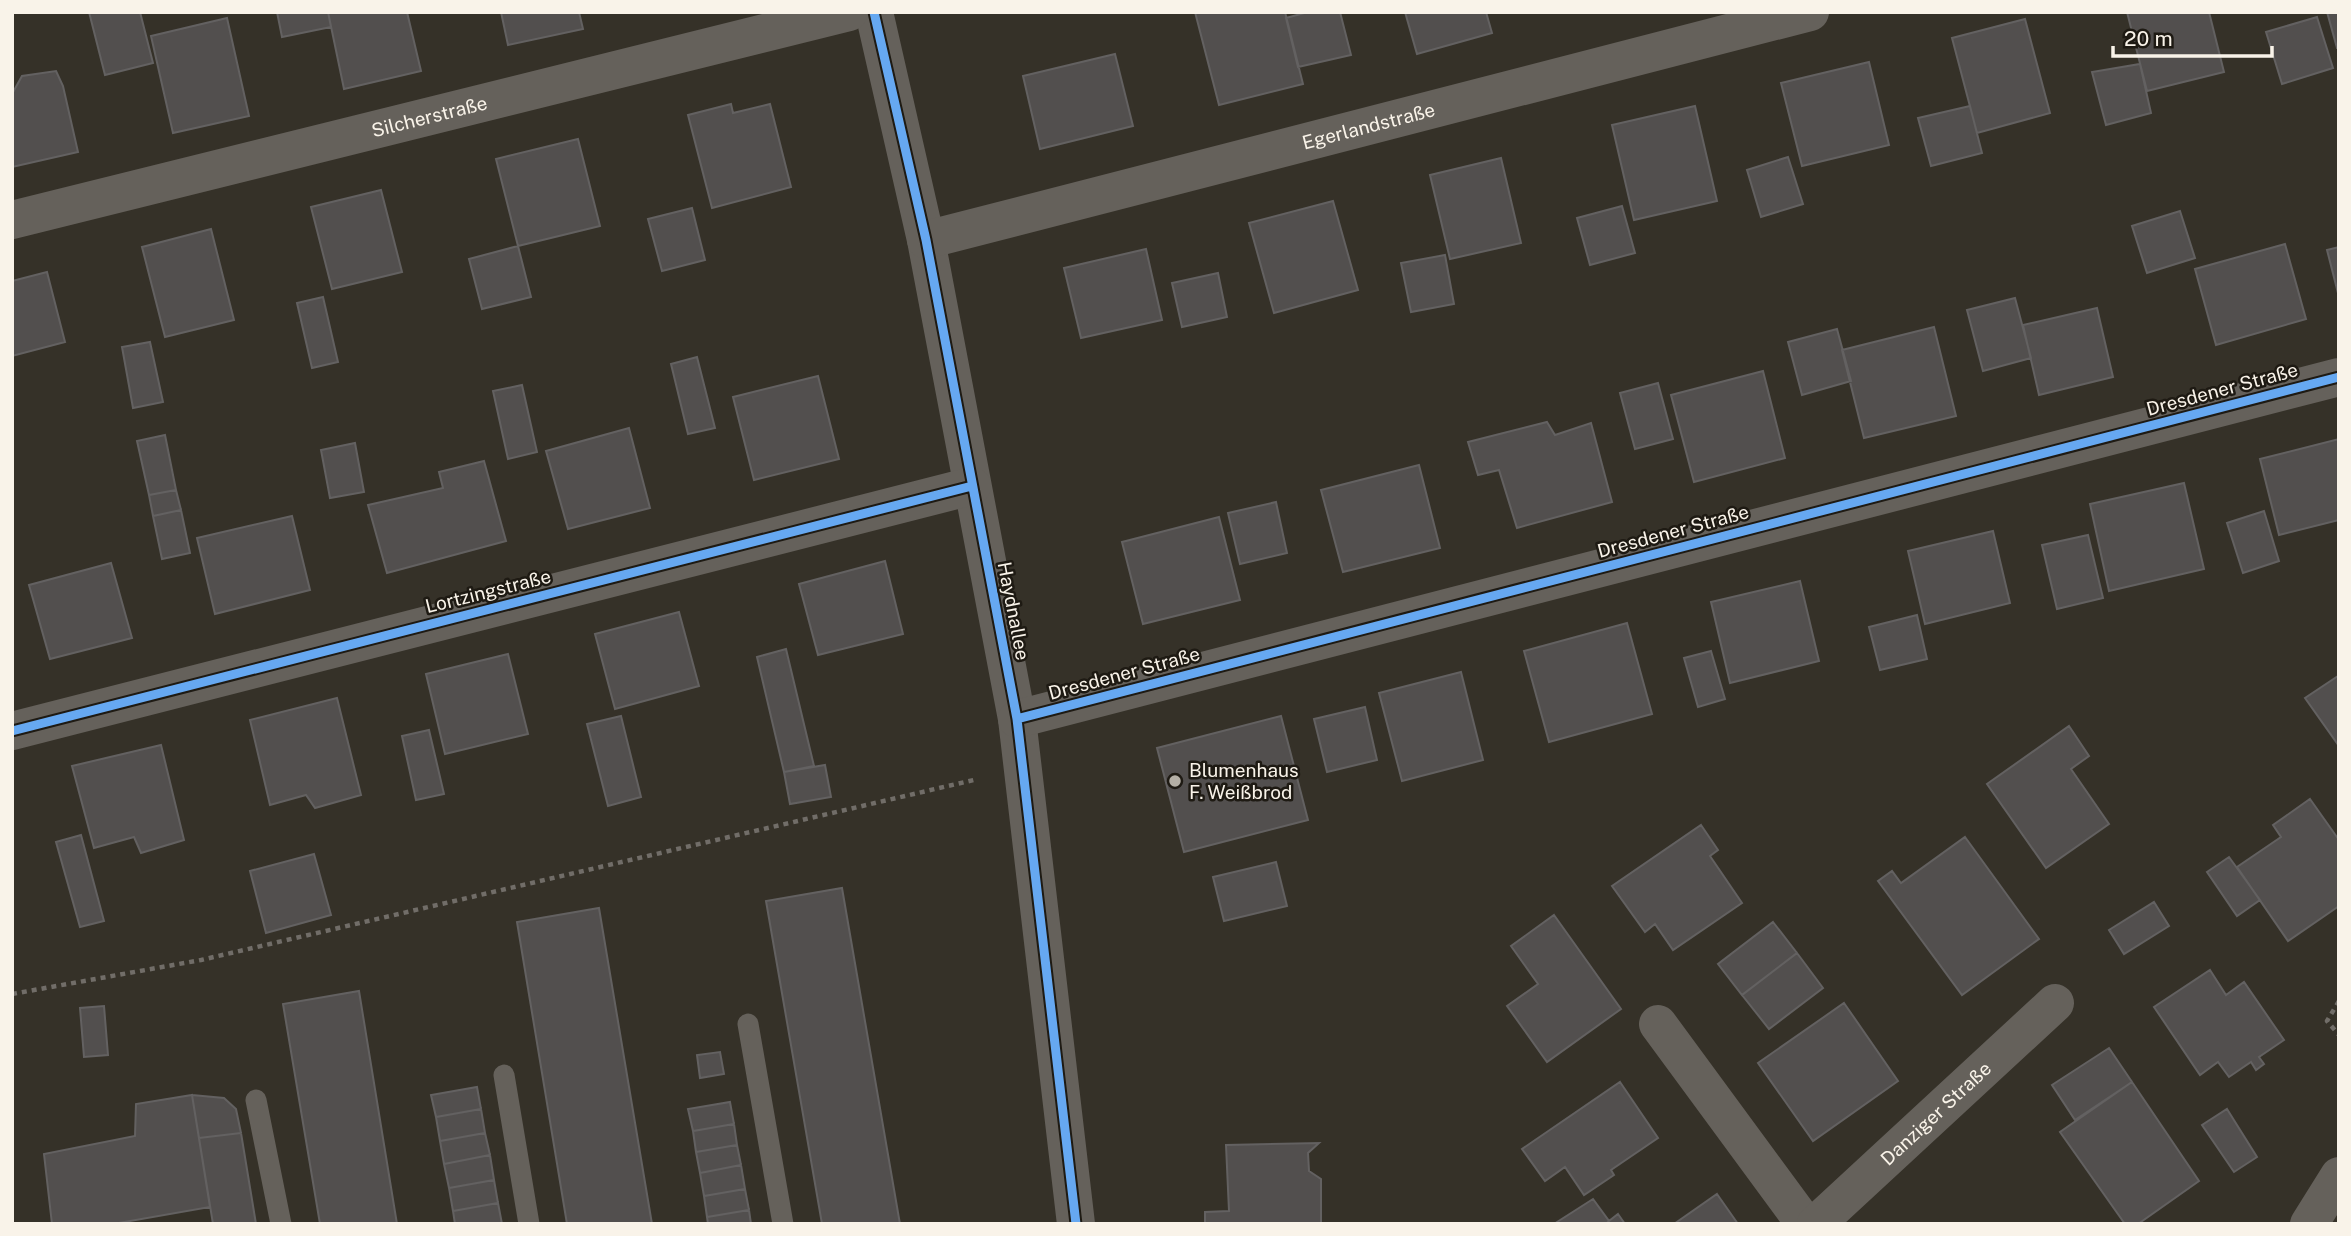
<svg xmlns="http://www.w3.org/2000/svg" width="2351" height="1236" viewBox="0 0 2351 1236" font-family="'Public Sans',sans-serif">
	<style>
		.building { fill: #524f4e; stroke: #636161; stroke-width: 2 }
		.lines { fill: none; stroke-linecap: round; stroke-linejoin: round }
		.path { stroke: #716d68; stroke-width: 4.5; stroke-dasharray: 5 5; stroke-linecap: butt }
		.service { stroke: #65615b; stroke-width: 21 }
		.minor { stroke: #65615b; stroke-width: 38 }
		.cycleway-casing { stroke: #1e1a13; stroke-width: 13 }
		.cycleway { stroke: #66a8f1; stroke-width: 9 }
		.poi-dot { fill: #b4afa5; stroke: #1e1a13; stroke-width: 2.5 }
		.labels { text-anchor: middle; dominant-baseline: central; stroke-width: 5; stroke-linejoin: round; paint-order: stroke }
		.street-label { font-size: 19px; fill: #f9f3e9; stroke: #1e1a13 }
		.poi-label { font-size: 19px; fill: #f9f3e9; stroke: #1e1a13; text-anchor: start }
	</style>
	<rect width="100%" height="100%" fill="#353128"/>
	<path class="building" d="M89 12H140L153 63 105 75Z
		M277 12H328L331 27 282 37Z
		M328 12H407L421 71 344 89Z
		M501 12H579L583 29 508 45Z
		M1195 12H1285L1303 84 1219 105Z
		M1308 12H1340L1351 55 1298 67 1286 18Z
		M1405 12H1486L1492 33 1417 54Z
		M2127 12H2209L2224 72 2147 91Z
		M2327 12H2339V48H2337Z
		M2317 17 2333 68 2282 84 2266 32Z
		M227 18 249 116 173 133 151 36Z
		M2025 19 2050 113 1977 133 1952 38Z
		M1115 54 1133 126 1040 149 1023 76Z
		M1869 62 1889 145 1802 166 1781 83Z
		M2140 64 2151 113 2106 125 2092 72Z
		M56 71 63 86 78 152 12 167V94L22 76Z
		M731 104 733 113 770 104 791 187 712 208 688 115Z
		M1695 106 1717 201 1634 220 1612 125Z
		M1970 106 1982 153 1931 166 1918 118Z
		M578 139 600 226 518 246 496 159Z
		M1788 157 1803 204 1761 217 1747 170Z
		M1501 158 1521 243 1450 259 1430 175Z
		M381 190 402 272 332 289 311 207Z
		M1333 201 1358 290 1274 313 1249 223Z
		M1622 206 1635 253 1590 265 1577 218Z
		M692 208 705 260 662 271 648 219Z
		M2180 211 2195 258 2147 273 2132 226Z
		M211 229 234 320 165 337 142 247Z
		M2285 244 2306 319 2216 345 2195 269Z
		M518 246 531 297 482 309 469 259Z
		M2339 247V297L2327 250Z
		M1146 249 1162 320 1081 338 1064 268Z
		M1445 255 1454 304 1411 312 1401 263Z
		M47 272 65 342 12 356V281Z
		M1218 273 1227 317 1182 327 1172 283Z
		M323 297 338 362 312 368 297 303Z
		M2015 298 2031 358 1983 371 1967 310Z
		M2097 308 2113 377 2039 395 2023 325Z
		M1934 327 1956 416 1864 438 1842 350Z
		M1837 329 1851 381 1802 395 1788 342Z
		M150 342 163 402 133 408 122 347Z
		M697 357 715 428 688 434 671 364Z
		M1763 371 1785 458 1694 482 1671 395Z
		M818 376 839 459 754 480 733 397Z
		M1658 383 1673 439 1635 449 1620 393Z
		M522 385 537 452 508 459 493 391Z
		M1547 422 1555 435 1591 423 1612 502 1517 528 1499 470 1478 475 1468 442Z
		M629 428 650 508 568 529 546 451Z
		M165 435 176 490 149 495 137 441Z
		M2339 439V520L2279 535 2260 459Z
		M355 443 364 492 330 498 321 450Z
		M484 461 506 541 387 573 368 505 443 488 439 472Z
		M1419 465 1440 548 1343 572 1321 490Z
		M2184 483 2204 569 2109 591 2090 504Z
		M176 490 181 510 153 516 149 495Z
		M1276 502 1287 553 1240 564 1228 513Z
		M181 510 190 553 162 559 153 516Z
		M2264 511 2279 561 2243 573 2227 523Z
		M292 516 310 590 215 614 197 538Z
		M1219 517 1240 600 1143 624 1122 542Z
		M1993 531 2010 603 1925 624 1908 551Z
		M2088 535 2103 598 2057 609 2042 545Z
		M885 561 903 634 818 655 799 584Z
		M111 563 132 638 50 659 29 585Z
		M1800 581 1819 661 1730 683 1711 602Z
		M679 612 699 686 615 709 595 634Z
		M1917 615 1927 659 1880 670 1869 627Z
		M1627 623 1652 714 1549 742 1524 651Z
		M786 649 814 766 784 772 757 657Z
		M1711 651 1725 699 1698 707 1684 658Z
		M508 654 528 734 445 754 426 674Z
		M1461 672 1483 760 1402 781 1379 693Z
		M2338 676 2339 677V746L2305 698Z
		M337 698 361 795 315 808 306 795 270 805 250 720Z
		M1365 707 1377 760 1327 772 1314 719Z
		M621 716 641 797 608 806 587 724Z
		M1281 716 1308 820 1184 852 1157 748Z
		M2069 726 2089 756 2071 769 2109 824 2046 868 1987 784Z
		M429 730 444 794 416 800 402 736Z
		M161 745 184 840 141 853 134 837 94 848 72 766Z
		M825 765 831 797 790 804 784 772Z
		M2310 799 2339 840V906L2288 941 2237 867 2281 837 2273 825Z
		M1701 825 1718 850 1710 856 1742 903 1673 950 1655 924 1645 932 1612 886Z
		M81 835 104 921 80 927 56 842Z
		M1965 837 2039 939 1962 995 1878 881 1892 871 1901 883Z
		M314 854 331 915 266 933 250 871Z
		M2229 857 2260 900 2237 916 2207 872Z
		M1276 862 1287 906 1224 921 1213 877Z
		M842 888 900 1224H822L766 901Z
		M2154 902 2169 926 2124 954 2109 930Z
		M599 908 652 1224H567L517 922Z
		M1554 915 1621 1009 1547 1062 1507 1006 1538 984 1511 946Z
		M1773 922 1797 953 1742 995 1718 964Z
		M1797 953 1823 988 1769 1029 1742 995Z
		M2210 970 2226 995 2244 982 2284 1040 2259 1057 2264 1064 2256 1070 2251 1062 2229 1077 2218 1062 2200 1075 2154 1007Z
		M359 991 397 1224H320L283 1004Z
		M1844 1003 1898 1081 1813 1141 1758 1063Z
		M104 1006 108 1055 84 1057 80 1008Z
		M2109 1048 2132 1082 2075 1120 2052 1085Z
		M720 1052 724 1074 700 1078 697 1055Z
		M1620 1082 1658 1138 1611 1170 1614 1175 1584 1195 1565 1167 1545 1181 1522 1149Z
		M2132 1082 2199 1181 2138 1224H2125L2060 1132Z
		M477 1087 481 1109 436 1117 431 1095Z
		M192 1095 210 1207 113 1224H52L44 1154 135 1136 136 1104Z
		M192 1095 224 1098 236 1109 241 1133 199 1138Z
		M730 1102 734 1124 693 1131 688 1109Z
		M481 1109 485 1133 440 1141 436 1117Z
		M2227 1109 2257 1157 2234 1172 2202 1125Z
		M734 1124 737 1145 696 1152 693 1131Z
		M241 1133 256 1224H213L199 1138Z
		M485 1133 490 1155 444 1164 440 1141Z
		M1319 1143 1308 1153 1309 1171 1321 1179V1224H1205V1212L1229 1211 1226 1145Z
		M737 1145 741 1165 700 1173 696 1152Z
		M490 1155 494 1180 449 1188 444 1164Z
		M741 1165 745 1189 704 1196 700 1173Z
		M494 1180 498 1203 453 1211 449 1188Z
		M745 1189 749 1210 707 1217 704 1196Z
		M1717 1194 1738 1224H1674Z
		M1593 1199 1609 1221 1606 1224H1554Z
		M498 1203 502 1224H455L453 1211Z
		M749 1210 751 1224H708L707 1217Z
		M1618 1214 1625 1224H1606L1609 1221Z"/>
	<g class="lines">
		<path class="path" d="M12 994 201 960 978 779
			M2339 1001 2327 1021 2339 1035"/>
		<path class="service" d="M748 1024 783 1224
			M504 1075 529 1224
			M256 1100 281 1224"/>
		<g class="minor">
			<path d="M874 12 926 240 1017 719 1076 1224"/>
			<path id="s1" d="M12 220 849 12"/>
			<path id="s2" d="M926 240 1810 12"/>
			<path d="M1017 719 2339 377"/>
			<path d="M12 731 972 486"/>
			<path d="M1658 1024 1805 1224"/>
			<path id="s3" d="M1816 1224 2055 1003"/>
			<path d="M2309 1224 2339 1176"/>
		</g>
		<defs>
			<path id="cycleway" d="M874 12 926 240 1017 719 1076 1224
				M1017 719 2339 377
				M12 731 972 486"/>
		</defs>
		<use href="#cycleway" class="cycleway-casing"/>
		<use href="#cycleway" class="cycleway"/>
	</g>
	<circle class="poi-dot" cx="1175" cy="781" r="7"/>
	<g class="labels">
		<g class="street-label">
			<text stroke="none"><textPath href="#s1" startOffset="430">Silcherstraße</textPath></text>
			<text stroke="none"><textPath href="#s2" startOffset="457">Egerlandstraße</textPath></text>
			<text transform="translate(2222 389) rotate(-15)">Dresdener Straße</text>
			<text transform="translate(1673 531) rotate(-15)">Dresdener Straße</text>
			<text transform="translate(488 591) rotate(-14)">Lortzingstraße</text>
			<text transform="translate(1014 611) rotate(79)">Haydnallee</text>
			<text transform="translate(1124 673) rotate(-15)">Dresdener Straße</text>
			<text stroke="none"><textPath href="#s3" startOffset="163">Danziger Straße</textPath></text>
		</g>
		<g class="poi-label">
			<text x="1189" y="770">Blumenhaus<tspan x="1189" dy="22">F. Weißbrod</tspan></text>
		</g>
	</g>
	<rect width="2351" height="1236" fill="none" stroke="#f9f3e9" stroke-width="28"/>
	<path d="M2113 46v10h159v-10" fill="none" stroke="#f9f3e9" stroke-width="3.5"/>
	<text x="2124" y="46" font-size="21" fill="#f9f3e9" stroke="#1e1a13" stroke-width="5" paint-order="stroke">20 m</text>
</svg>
